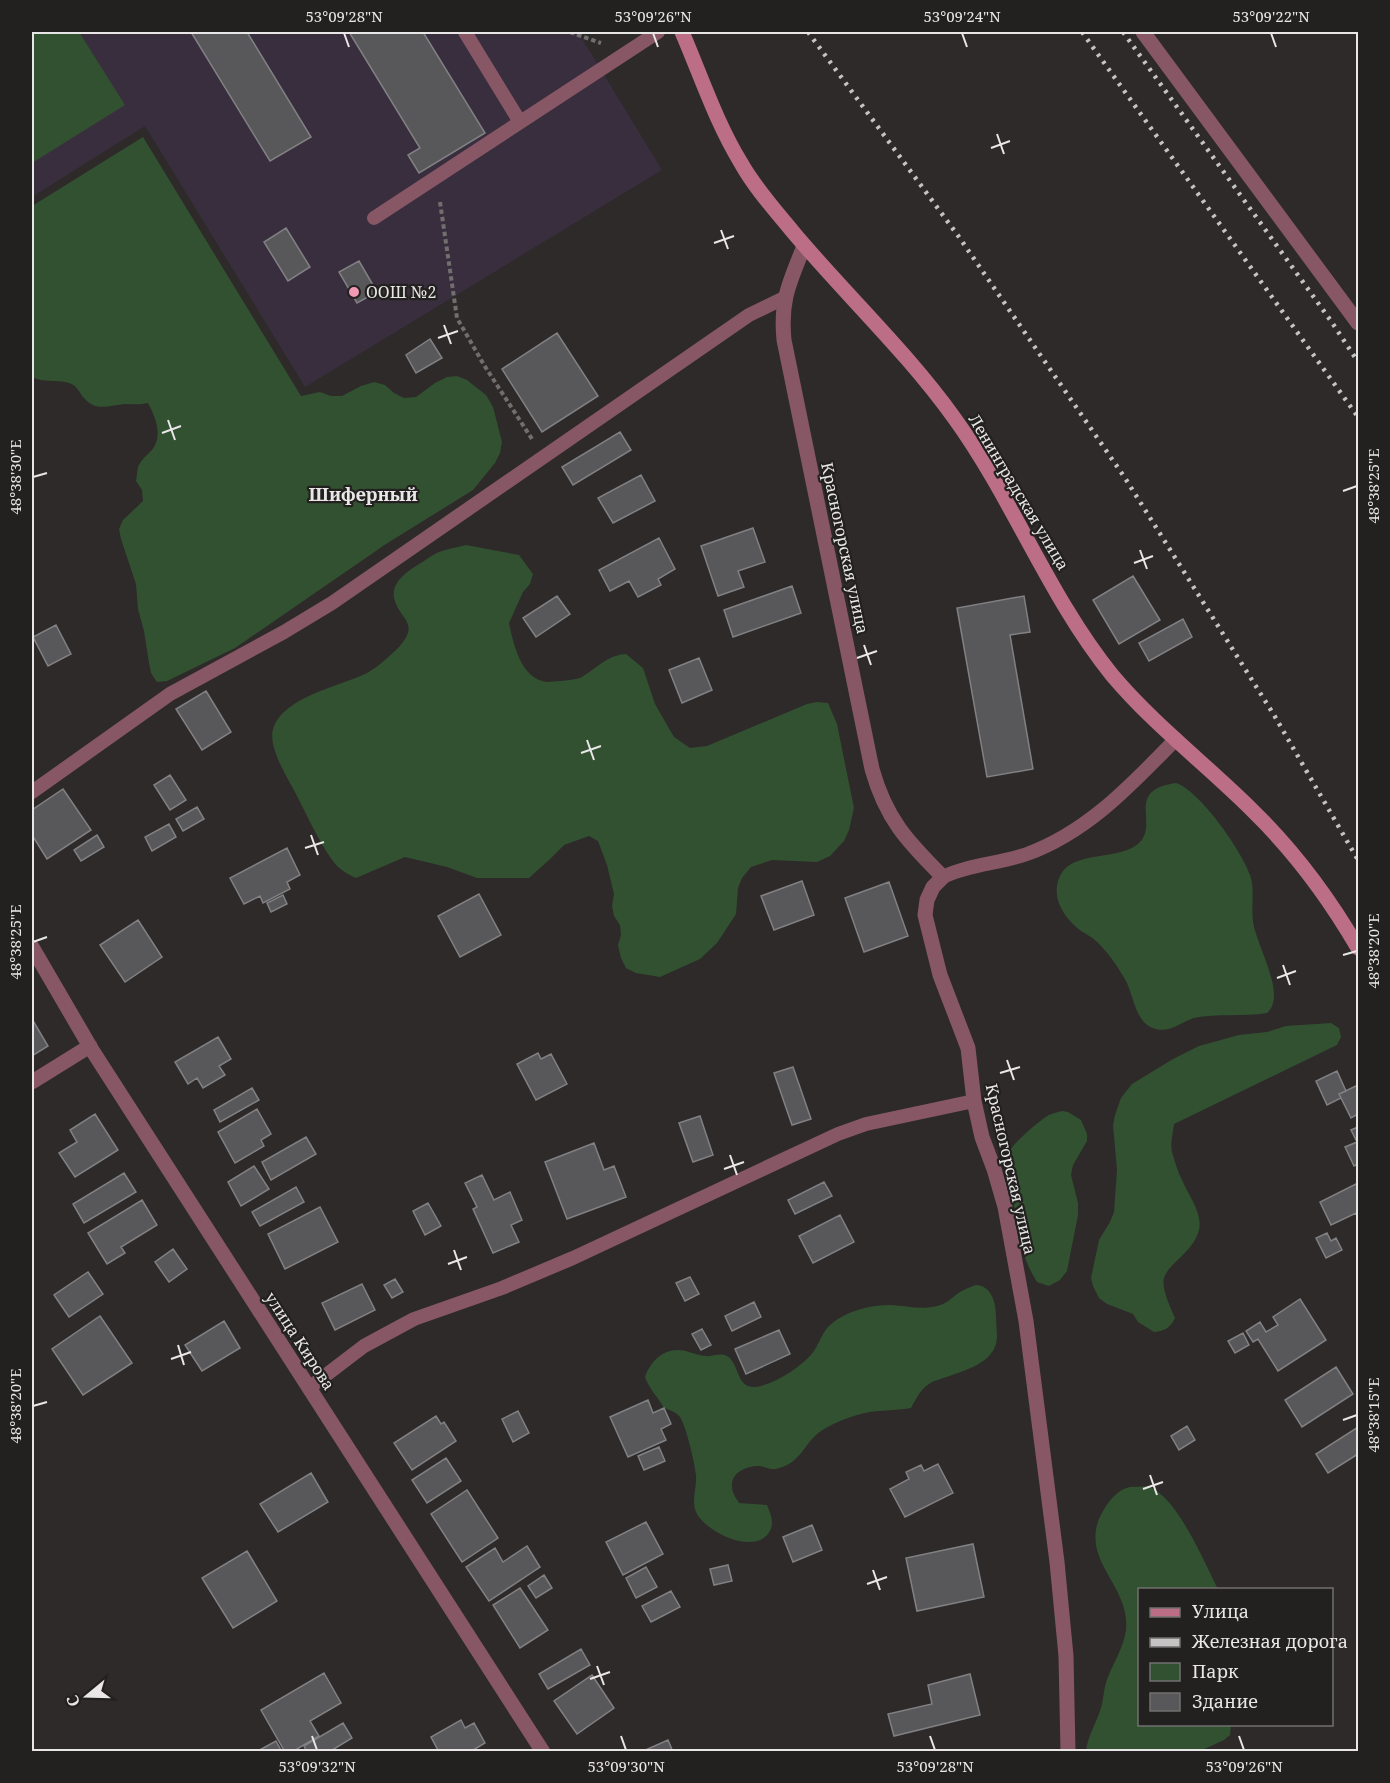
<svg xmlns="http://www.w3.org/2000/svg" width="1390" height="1783" viewBox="0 0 1390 1783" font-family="'Noto Serif',serif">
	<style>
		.education { fill: #392e3d }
		.green { fill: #325131 }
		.building { fill: #58585b; stroke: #818184; stroke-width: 1.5 }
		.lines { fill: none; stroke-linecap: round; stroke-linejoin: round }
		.path { stroke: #716e6e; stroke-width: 4; stroke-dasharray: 4.5 3; stroke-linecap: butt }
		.lane { stroke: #875765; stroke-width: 14 }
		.street { stroke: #875765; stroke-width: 15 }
		.secondary { stroke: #bb6e85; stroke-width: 15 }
		.rail { stroke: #c5c3c3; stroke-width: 4.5; stroke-dasharray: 3 6; stroke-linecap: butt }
		.ticks { fill: none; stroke: #e8e6e6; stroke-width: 2 }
		.poi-dot { fill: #f09ab5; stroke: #23211f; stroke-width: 2 }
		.labels { text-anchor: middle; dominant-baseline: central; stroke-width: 4.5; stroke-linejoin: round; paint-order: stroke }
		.poi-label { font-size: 16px; fill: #e8e6e6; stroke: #23211f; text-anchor: start }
		.street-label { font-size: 16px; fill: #e8e6e6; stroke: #23211f }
		.neighbourhood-label { font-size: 18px; font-weight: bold; fill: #e8e6e6; stroke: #23211f }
		.neatline { fill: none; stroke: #e8e6e6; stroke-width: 2 }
		.ticks-label { font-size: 15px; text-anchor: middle; fill: #e8e6e6 }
	</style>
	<rect width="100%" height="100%" fill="#2d2a29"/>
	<path class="education" d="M32 32H578L662 170 305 387 145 126 32 197Z"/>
	<path class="green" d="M32 32H79L125 105 32 163Z
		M143 137 301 396 320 392 331 396H342L361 386 374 382 385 385 394 393 404 398 416 397 435 383 447 377 457 376 467 380 486 395 493 407 502 442 500 453 495 463 473 490 386 544 235 648 167 681 157 682 151 673 149 663 144 631 138 609 136 584 121 539 119 529 123 520 143 501 142 490 136 481C137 476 137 471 138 467 141 460 145 457 150 452 164 438 156 418 148 403 140 405 133 404 125 404 111 405 96 412 85 399 79 393 77 385 69 383 56 379 43 383 32 377V206Z
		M466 545 519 555 533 574 530 584 523 592 509 623C513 642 520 675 542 681 547 683 554 681 560 681 567 680 576 680 582 677 598 667 608 655 626 654L643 668 655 704 674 737 690 748 707 746 807 704 817 702 828 703 837 724 854 808 849 830 844 841 830 856 817 862 772 860 751 867 742 878 738 888 736 914 717 943 700 959 660 977 636 973 626 968 621 958 618 945 621 935 620 925 614 916 612 906 614 894 607 865 598 841 589 836 564 845 549 860 529 878H477L447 867 405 857 356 878C349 875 342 871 337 866 324 851 309 820 300 802 291 783 278 765 273 744 264 700 340 687 367 673 378 667 387 658 396 650 423 623 399 620 394 598 391 580 411 569 424 561 427 559 431 556 435 554 444 549 456 548 466 545Z
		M1176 783C1199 790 1242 851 1250 875 1255 888 1251 906 1253 921 1255 943 1288 996 1267 1013 1243 1017 1217 1013 1194 1018 1181 1022 1170 1033 1156 1029 1136 1025 1134 997 1126 981 1118 967 1108 952 1096 941 1092 937 1086 934 1081 931 1064 918 1050 897 1060 876 1072 849 1123 862 1141 841 1157 821 1126 790 1176 783Z
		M1331 1023 1339 1028 1341 1037 1337 1045 1174 1124C1173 1134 1170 1142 1172 1152 1175 1162 1178 1173 1183 1182 1189 1196 1203 1214 1199 1230 1193 1253 1169 1262 1164 1278 1161 1288 1171 1309 1175 1318 1170 1328 1165 1331 1154 1332L1138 1322 1133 1314 1107 1304 1099 1298 1093 1286 1091 1278 1099 1240 1110 1222 1114 1212 1117 1170 1113 1125 1115 1115 1121 1098 1132 1084 1173 1059 1199 1046 1239 1035 1267 1032 1286 1026Z
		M1062 1111 1068 1112 1081 1120 1087 1134V1141L1073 1165 1071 1175 1078 1203V1215L1067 1271 1060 1280 1049 1286 1037 1282C1018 1253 1015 1214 1011 1180 1010 1169 1005 1160 1011 1149 1015 1142 1041 1119 1049 1115 1053 1113 1058 1112 1062 1111Z
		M976 1285C992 1286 996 1303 996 1317 996 1332 1001 1344 988 1357 976 1369 948 1376 932 1382 921 1388 917 1397 911 1408 898 1410 890 1410 878 1411 860 1412 837 1421 821 1431 808 1439 803 1456 789 1464 785 1466 780 1468 776 1469 770 1470 764 1466 758 1466 746 1466 731 1473 732 1486 732 1493 736 1498 739 1503L767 1505C771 1515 776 1525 767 1535 751 1554 704 1531 696 1512 691 1500 697 1488 696 1475 695 1464 686 1426 680 1417 676 1412 670 1410 664 1408 658 1397 649 1389 645 1377 650 1363 661 1350 678 1350 687 1350 696 1355 705 1356 712 1357 720 1352 727 1356 740 1364 736 1389 756 1387 775 1384 803 1366 814 1351 823 1337 822 1329 838 1319 854 1309 873 1305 891 1305 907 1306 921 1310 937 1306 947 1304 951 1298 960 1292 965 1289 970 1287 976 1285Z
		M1130 1487C1136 1487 1143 1486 1149 1487 1177 1496 1205 1564 1218 1589L1140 1590V1724L1231 1725 1230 1735 1224 1740 1200 1751H1086C1088 1734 1098 1721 1102 1704 1104 1695 1104 1686 1108 1677 1114 1662 1124 1646 1126 1630 1131 1582 1072 1557 1106 1506 1112 1497 1120 1489 1130 1487Z"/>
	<path class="building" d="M191 32H247L311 137 270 161Z
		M349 32H423L485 133 419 173 408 155 420 148Z
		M286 228 310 267 288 281 264 242Z
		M359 261 377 292 357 303 339 272Z
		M557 333 598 396 542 432 502 369Z
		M430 339 442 358 416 373 406 355Z
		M620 432 631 450 573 485 562 467Z
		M641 475 655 501 613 523 598 498Z
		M753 528 765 562 738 571 744 587 718 596 701 546Z
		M659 538 675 569 658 579 661 585 638 597 629 581 610 591 599 570Z
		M1133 576 1160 620 1119 644 1093 600Z
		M792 586 801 613 733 637 724 610Z
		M557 596 570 614 536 637 523 618Z
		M1024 596 1030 632 1010 635 1033 769 987 777 957 608Z
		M1183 619 1192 637 1149 661 1139 643Z
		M56 625 71 654 48 666 33 637Z
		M699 658 712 690 682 703 669 670Z
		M206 691 231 732 202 750 176 709Z
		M170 775 186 800 170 810 154 785Z
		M63 789 91 830 47 859 32 835V810Z
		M197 807 204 819 183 831 176 819Z
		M169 824 176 837 152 851 145 837Z
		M97 835 104 847 81 861 74 850Z
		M287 848 300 875 287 882 290 889 263 903 260 896 244 904 230 878Z
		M802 881 814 915 774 930 761 896Z
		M889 882 908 936 864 952 845 898Z
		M479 894 501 935 460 957 438 916Z
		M283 895 287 904 271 912 267 903Z
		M138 920 162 957 125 982 100 945Z
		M32 1019 48 1046 32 1056Z
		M218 1037 231 1059 219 1066 225 1075 203 1088 197 1078 188 1084 175 1062Z
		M538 1053 541 1059 551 1054 567 1084 536 1100 517 1064Z
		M793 1067 811 1119 792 1125 774 1073Z
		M1337 1071 1346 1091 1339 1094 1341 1098 1327 1105 1316 1081Z
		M1358 1085V1114L1351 1118 1339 1094Z
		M252 1088 259 1100 220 1122 214 1110Z
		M257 1109 271 1134 261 1140 264 1146 235 1163 218 1132Z
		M95 1114 118 1150 75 1177 59 1153 77 1142 70 1130Z
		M700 1116 713 1155 693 1162 679 1123Z
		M1358 1127V1164L1354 1166 1345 1147 1357 1142 1351 1130Z
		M306 1137 316 1154 271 1180 262 1162Z
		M594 1143 604 1170 614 1166 626 1197 567 1219 545 1162Z
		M254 1166 269 1189 241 1206 228 1182Z
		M124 1173 136 1192 84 1223 73 1204Z
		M482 1175 494 1200 510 1192 522 1220 511 1225 519 1242 493 1253 473 1209 477 1207 465 1183Z
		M824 1182 832 1196 795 1214 788 1200Z
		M1358 1183V1219L1356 1213 1331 1225 1320 1202Z
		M296 1187 304 1202 260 1226 252 1212Z
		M142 1200 157 1225 121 1247 125 1253 107 1264 88 1233Z
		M428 1203 441 1226 425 1235 413 1211Z
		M320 1207 338 1242 285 1269 268 1234Z
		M840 1215 854 1242 813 1263 799 1236Z
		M1327 1233 1331 1241 1336 1238 1342 1250 1326 1258 1316 1238Z
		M173 1249 187 1269 169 1282 155 1262Z
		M88 1272 103 1294 69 1317 54 1295Z
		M690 1277 699 1294 685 1301 676 1283Z
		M395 1279 403 1292 392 1298 384 1285Z
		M362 1284 375 1310 335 1330 322 1303Z
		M1300 1299 1326 1340 1278 1371 1258 1339 1253 1342 1246 1331 1260 1322 1266 1332 1278 1325 1273 1317Z
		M754 1302 761 1317 732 1331 725 1316Z
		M100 1316 132 1363 83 1395 52 1349Z
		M224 1321 240 1348 202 1371 185 1345Z
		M702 1329 711 1345 701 1350 692 1334Z
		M779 1330 790 1354 746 1374 735 1349Z
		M1243 1333 1249 1345 1235 1353 1228 1341Z
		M1336 1367 1353 1394 1302 1427 1285 1400Z
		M648 1400 653 1413 664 1408 671 1424 661 1429 666 1440 628 1457 610 1417Z
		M518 1411 529 1433 513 1442 502 1419Z
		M436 1416 441 1424 444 1422 456 1441 412 1470 394 1443Z
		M1187 1426 1195 1440 1179 1450 1171 1436Z
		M1358 1427V1454L1328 1473 1316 1454Z
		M659 1447 665 1461 644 1470 638 1456Z
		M446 1458 461 1481 427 1503 412 1480Z
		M938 1464 953 1493 905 1517 890 1489 909 1479 906 1472 921 1465 924 1471Z
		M311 1473 328 1502 278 1532 260 1504Z
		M467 1490 498 1538 462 1562 431 1514Z
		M646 1522 663 1554 623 1575 606 1542Z
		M812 1525 822 1550 793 1562 783 1537Z
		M973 1544 984 1597 917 1611 906 1558Z
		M527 1546 540 1567 489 1601 466 1567 495 1548 503 1562Z
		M247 1551 277 1601 233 1628 202 1578Z
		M728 1565 732 1581 714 1585 710 1569Z
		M646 1567 657 1587 636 1598 626 1578Z
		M544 1575 552 1588 536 1598 528 1586Z
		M520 1588 548 1630 520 1648 493 1605Z
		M671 1591 680 1607 651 1622 642 1606Z
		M581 1649 590 1665 548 1689 539 1674Z
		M324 1673 341 1703 310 1721 319 1736 292 1752H285L261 1710Z
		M970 1674 980 1715 894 1736 888 1714 932 1704 928 1685Z
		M592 1675 614 1708 577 1734 554 1701Z
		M461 1720 465 1728 474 1723 485 1743 470 1752H439L431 1737Z
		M343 1723 352 1738 329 1752H307L304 1746Z
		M668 1740 673 1752H641Z
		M276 1741 282 1752H256Z"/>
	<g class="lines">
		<path class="path" d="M570 32 601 43
			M440 202 457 318 484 365 532 439"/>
		<path class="lane" d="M465 32 520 122
			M374 218 658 32
			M32 792 170 694 284 632 332 603 749 315 784 298
			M943 877C970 864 999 864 1027 854 1088 832 1132 784 1176 739
			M309 1388 364 1346 414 1319 502 1288 573 1258 838 1134 866 1124 974 1101"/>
		<path class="street" d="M1143 32 1358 323
			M804 246C790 282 780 299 784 340L872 769C886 819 907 841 943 877L933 887 927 900 925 915 940 975 968 1048 974 1101 982 1137 994 1169 1005 1207 1026 1321 1057 1562 1066 1656 1068 1752
			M32 947 92 1050 543 1752
			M32 1082 90 1046"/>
		<path class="secondary" d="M682 32C701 76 716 122 741 163 755 188 775 210 793 232 846 295 907 352 955 419 1014 501 1049 597 1112 675 1154 725 1207 765 1253 811 1295 852 1329 898 1358 948"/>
		<path class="rail" d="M808 32 959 237 1125 478 1274 715 1358 860
			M1082 32 1358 417
			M1123 32 1331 321 1358 362"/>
	</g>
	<path class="ticks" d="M344 33 349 47M653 33 658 47M962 33 967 47M1271 33 1276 47M997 134 1004 154M991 148 1010 141M721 230 728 249M714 243 734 236M444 325 451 344M438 338 458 331M168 420 175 440M162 433 181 426M33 477 47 473M1343 491 1357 486M1140 550 1147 569M1134 563 1153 556M864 645 871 665M857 658 877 651M587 740 594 760M581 753 601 746M311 835 318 855M305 848 324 842M33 942 47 937M1343 955 1357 951M1283 965 1290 985M1277 978 1296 971M1007 1060 1014 1080M1000 1073 1020 1067M730 1155 737 1175M724 1169 744 1162M454 1250 461 1270M448 1264 467 1257M178 1345 184 1365M171 1359 191 1352M33 1406 47 1402M1343 1420 1357 1415M1150 1475 1157 1495M1143 1489 1163 1482M873 1570 880 1590M867 1584 887 1577M597 1666 604 1685M590 1679 610 1672M312 1736 317 1750M621 1736 626 1750M930 1736 935 1750M1239 1736 1244 1750"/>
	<circle class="poi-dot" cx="354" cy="292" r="6"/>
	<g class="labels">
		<g class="poi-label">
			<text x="366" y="292">ООШ №2</text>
		</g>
		<g class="street-label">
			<text transform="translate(1019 492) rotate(59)">Ленинградская улица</text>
			<text transform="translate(845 548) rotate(78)">Красногорская улица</text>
			<text transform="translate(1011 1169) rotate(77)">Красногорская улица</text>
			<text transform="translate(300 1341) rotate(57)">улица Кирова</text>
		</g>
		<g class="neighbourhood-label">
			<text x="363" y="494">Шиферный</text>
		</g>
	</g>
	<rect width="1390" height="1783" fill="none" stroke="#23211f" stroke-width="66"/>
	<rect x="1138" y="1588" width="195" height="138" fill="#23211f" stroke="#72706f" stroke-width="1.5"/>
	<rect x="1150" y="1608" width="30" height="9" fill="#bb6e85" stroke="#72706f" stroke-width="1.5"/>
	<text x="1192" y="1618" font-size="18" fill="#e8e6e6">Улица</text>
	<rect x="1150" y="1638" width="30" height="9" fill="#c5c3c3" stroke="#72706f" stroke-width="1.5"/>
	<text x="1192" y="1648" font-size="18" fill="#e8e6e6">Железная дорога</text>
	<rect x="1150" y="1663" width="30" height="18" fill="#325131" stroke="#72706f" stroke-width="1.5"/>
	<text x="1192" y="1678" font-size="18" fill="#e8e6e6">Парк</text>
	<rect x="1150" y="1693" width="30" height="18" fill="#58585b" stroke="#72706f" stroke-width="1.5"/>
	<text x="1192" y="1708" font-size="18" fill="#e8e6e6">Здание</text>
	<g transform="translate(87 1696) rotate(251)" stroke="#23211f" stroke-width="4.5" paint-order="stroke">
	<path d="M0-4.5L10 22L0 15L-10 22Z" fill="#e8e6e6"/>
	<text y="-9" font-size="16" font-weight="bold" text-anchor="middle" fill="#e8e6e6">С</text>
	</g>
	<rect x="33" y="33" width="1324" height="1717" class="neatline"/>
	<g class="ticks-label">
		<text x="344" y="22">53°09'28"N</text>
		<text x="653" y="22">53°09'26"N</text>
		<text x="962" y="22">53°09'24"N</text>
		<text x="1271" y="22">53°09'22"N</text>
		<text transform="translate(16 477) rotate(-90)" y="5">48°38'30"E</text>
		<text transform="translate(1374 486) rotate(-90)" y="5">48°38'25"E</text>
		<text transform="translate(16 942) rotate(-90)" y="5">48°38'25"E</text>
		<text transform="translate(1374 951) rotate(-90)" y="5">48°38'20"E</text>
		<text transform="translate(16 1406) rotate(-90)" y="5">48°38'20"E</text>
		<text transform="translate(1374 1415) rotate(-90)" y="5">48°38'15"E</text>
		<text x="317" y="1772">53°09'32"N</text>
		<text x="626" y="1772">53°09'30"N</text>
		<text x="935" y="1772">53°09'28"N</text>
		<text x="1244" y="1772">53°09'26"N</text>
	</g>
</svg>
